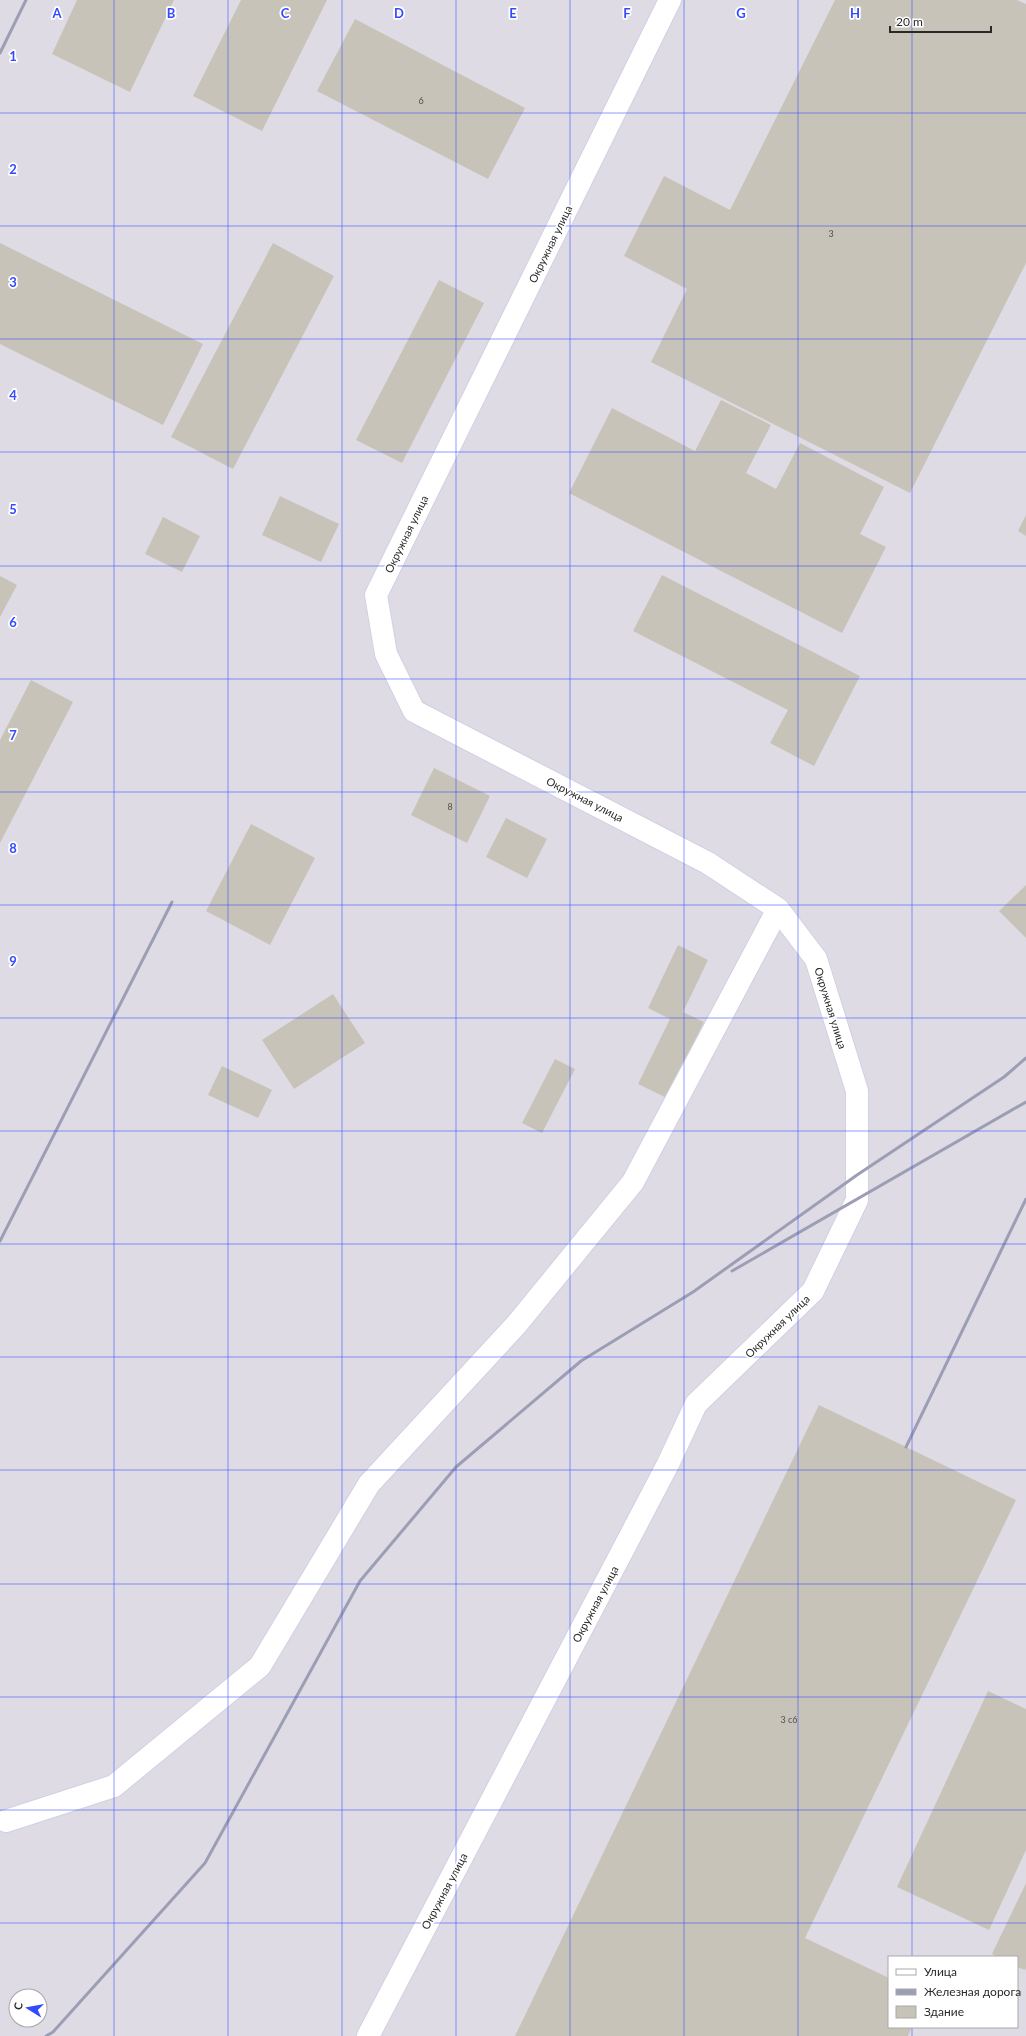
<svg xmlns="http://www.w3.org/2000/svg" width="1026" height="2036" viewBox="0 0 1026 2036" font-family="Lato,sans-serif">
	<style>
		.industrial { fill: #dedbe4; fill-rule: evenodd }
		.building { fill: #c8c3b9 }
		.lines { fill: none; stroke-linecap: round; stroke-linejoin: round }
		.minor-casing { stroke: #cfd1e4; stroke-width: 24 }
		.minor { stroke: #fff; stroke-width: 22 }
		.rail { stroke: #9c9eb5; stroke-width: 3 }
		.grid { fill: none; stroke: #344aff; stroke-width: 1; stroke-opacity: 0.55 }
		.labels { text-anchor: middle; dominant-baseline: central; stroke-width: 3.5; stroke-linejoin: round; paint-order: stroke }
		.number-label { font-size: 9px; fill: #51504d }
		.street-label { font-size: 11px; fill: #292929; stroke: #fff }
		.grid-label { font-size: 13px; text-anchor: middle; font-weight: bold; fill: #344aff; stroke: #fff; stroke-width: 3.5; stroke-linejoin: round; paint-order: stroke }
	</style>
	<rect width="100%" height="100%" fill="#ede6da"/>
	<path class="industrial" d="M0 0H1026V2036H0ZM889 1957H1017V2027H889ZM16 1996H40V2020H16Z"/>
	<path class="building" d="M77 0H174L130 92 52 54Z
		M241 0H327L262 131 193 96Z
		M835 0H1017L1026 4V263L910 493 651 362 687 289 624 256 664 176 730 210Z
		M355 19 525 108 488 179 317 91Z
		M0 243 203 344 163 425 0 344Z
		M273 243 334 276 233 469 171 437Z
		M439 280 484 303 402 463 356 440Z
		M721 400 771 425 746 473 776 489 800 443 884 487 860 534 886 547 842 633 569 493 612 408 695 451Z
		M280 496 339 524 321 562 262 535Z
		M1026 515V536L1018 531Z
		M163 517 200 536 182 572 145 554Z
		M662 575 860 676 814 766 770 743 788 710 633 631Z
		M0 576 17 585 0 617Z
		M31 680 73 702 0 843V740Z
		M434 768 490 796 467 843 411 815Z
		M506 818 547 839 527 878 486 857Z
		M251 824 315 858 270 945 206 911Z
		M1026 885V938L999 911Z
		M678 945 708 960 683 1012 704 1022 667 1098 638 1084 670 1019 648 1008Z
		M333 994 365 1043 294 1089 262 1040Z
		M555 1059 575 1069 542 1133 522 1123Z
		M222 1066 272 1090 258 1118 208 1095Z
		M819 1405 1016 1500 805 1938 889 1978V2027H912L908 2036H515Z
		M988 1691 1026 1709V1850L989 1930 897 1887Z
		M1026 1883V1968L1025 1970 1017 1967V1957H997L992 1954Z"/>
	<g class="lines">
		<defs>
			<path id="minor" d="M6 1821 114 1786 260 1666 369 1484 516 1325 633 1182 778 909
				M368 2036 668 1464 696 1404 813 1291 857 1200V1091L816 959 778 909 708 863 414 711 386 654 376 595 670 0"/>
		</defs>
		<use href="#minor" class="minor-casing"/>
		<use href="#minor" class="minor"/>
		<path class="rail" d="M0 53 26 0
			M0 1241 172 902
			M732 1271 1026 1102
			M906 1447 1026 1199
			M46 2036 53 2032 205 1863 360 1581 456 1467 581 1361 693 1292 857 1175 1004 1077 1026 1058"/>
	</g>
	<path class="grid" d="M114 0V2036M228 0V2036M342 0V2036M456 0V2036M570 0V2036M684 0V2036M798 0V2036M912 0V1957M0 113H1026M0 226H1026M0 339H1026M0 452H1026M0 566H1026M0 679H1026M0 792H1026M0 905H1026M0 1018H1026M0 1131H1026M0 1244H1026M0 1357H1026M0 1470H1026M0 1584H1026M0 1697H1026M0 1810H1026M0 1923H1026M912 2027V2036"/>
	<g class="labels">
		<g class="number-label">
			<text x="421" y="100">6</text>
			<text x="831" y="233">3</text>
			<text x="450" y="806">8</text>
			<text x="789" y="1719">3 с6</text>
		</g>
		<g class="street-label">
			<text transform="translate(550 244) rotate(-64)">Окружная улица</text>
			<text transform="translate(406 534) rotate(-64)">Окружная улица</text>
			<text transform="translate(585 799) rotate(27)">Окружная улица</text>
			<text transform="translate(831 1008) rotate(73)">Окружная улица</text>
			<text transform="translate(777 1326) rotate(-44)">Окружная улица</text>
			<text transform="translate(595 1604) rotate(-62)">Окружная улица</text>
			<text transform="translate(444 1891) rotate(-62)">Окружная улица</text>
		</g>
	</g>
	<g class="grid-label">
		<text x="57" y="18">A</text>
		<text x="171" y="18">B</text>
		<text x="285" y="18">C</text>
		<text x="399" y="18">D</text>
		<text x="513" y="18">E</text>
		<text x="627" y="18">F</text>
		<text x="741" y="18">G</text>
		<text x="855" y="18">H</text>
		<text x="13" y="61">1</text>
		<text x="13" y="174">2</text>
		<text x="13" y="287">3</text>
		<text x="13" y="400">4</text>
		<text x="13" y="514">5</text>
		<text x="13" y="627">6</text>
		<text x="13" y="740">7</text>
		<text x="13" y="853">8</text>
		<text x="13" y="966">9</text>
	</g>
	<rect x="888" y="1956" width="130" height="72" fill="#ffffff" stroke="#a9a9a9"/>
	<rect x="896" y="1969" width="20" height="6" fill="#ffffff" stroke="#a9a9a9"/>
	<text x="924" y="1976" font-size="12" fill="#292929">Улица</text>
	<rect x="896" y="1989" width="20" height="6" fill="#9c9eb5" stroke="#a9a9a9"/>
	<text x="924" y="1996" font-size="12" fill="#292929">Железная дорога</text>
	<rect x="896" y="2006" width="20" height="12" fill="#c8c3b9" stroke="#a9a9a9"/>
	<text x="924" y="2016" font-size="12" fill="#292929">Здание</text>
	<g transform="translate(28 2008) rotate(281)"><circle r="19" fill="#ffffff" stroke="#a9a9a9"/>
	<path d="M0-3L7 15L0 10L-7 15Z" fill="#344aff"/>
	<text y="-6" font-size="11" font-weight="bold" text-anchor="middle" fill="#292929">С</text>
	</g>
	<path d="M890 26v6h101v-6" fill="none" stroke="#292929" stroke-width="2"/>
	<text x="896" y="26" font-size="12" fill="#292929" stroke="#ffffff" stroke-width="3" paint-order="stroke">20 m</text>
</svg>
